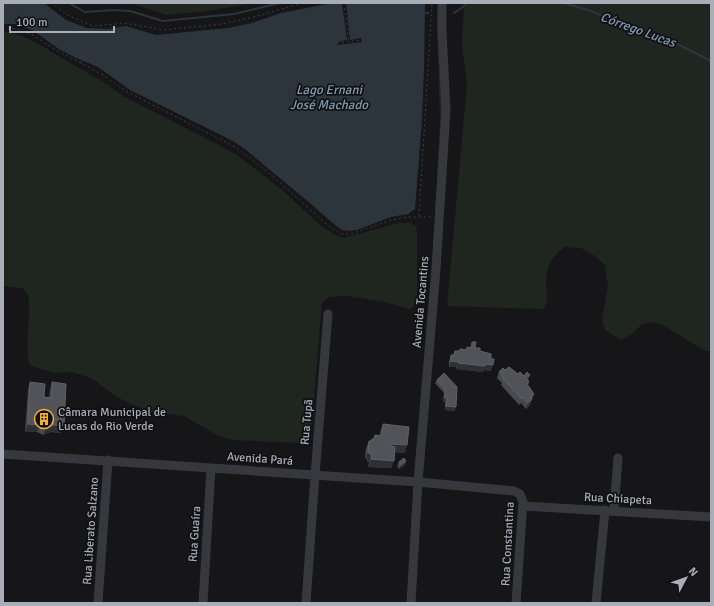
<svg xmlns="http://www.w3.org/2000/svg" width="714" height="606" viewBox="0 0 714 606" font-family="Signika,sans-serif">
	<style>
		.green { fill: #1e261f }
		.water { fill: #2c353c }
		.pier { fill: #161618 }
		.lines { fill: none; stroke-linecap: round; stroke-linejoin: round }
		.stream { stroke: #2c353c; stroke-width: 2 }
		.path { stroke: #3d3f44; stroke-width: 1; stroke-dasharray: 2 3; stroke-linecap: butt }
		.minor { stroke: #37383d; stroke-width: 9 }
		.wall { fill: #47494d }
		.shaded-wall { fill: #2f3033 }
		.building { fill: #525359; stroke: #5f6168 }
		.labels { text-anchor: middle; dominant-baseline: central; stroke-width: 3.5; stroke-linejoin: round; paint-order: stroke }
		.street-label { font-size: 12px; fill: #a8adb8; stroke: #111113 }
		.poi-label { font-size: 12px; fill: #a8adb8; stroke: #111113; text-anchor: start }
		.water-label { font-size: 13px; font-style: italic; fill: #7f9bb3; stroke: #111113 }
	</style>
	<rect width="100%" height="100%" fill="#161618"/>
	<path class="green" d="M120 3H253L208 11 167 15 133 4Z
		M464 3H711V351H705L665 326 655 322 642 324 632 334 621 340 605 330 602 320 608 287 605 265 595 256 581 248 565 247C554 255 547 264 546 279 545 293 551 294 544 309L447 306 467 84 462 44Z
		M439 16V64L442 94V121L434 250 433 240 435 219 440 121 437 24Z
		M3 32C27 34 45 48 65 60 85 71 105 82 123 96L236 154 282 190 319 224 335 235 344 238 398 223H411L416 226 417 232V295L415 305 413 307 409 309 405 308 385 302 346 296 329 297 322 303 311 434 307 441 300 443 233 440 219 436 184 416 153 412 133 405 117 397 91 378 72 372 55 373 31 366C23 356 32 312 28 294L22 288 3 286Z"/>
	<path class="water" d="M3 3H44L66 20 87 28 108 29 126 26 156 35 228 28 252 23 281 13 327 4 425 3 424 69 422 119 415 209 408 214 391 217 357 230 349 231 342 230 335 225 311 204 246 150 233 141 130 90 98 67 74 57 59 49 32 30 15 24H3Z"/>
	<path class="pier" d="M342 3H346L350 40 361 38 362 42 337 45V42L347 40Z"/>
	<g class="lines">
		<path class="stream" d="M69 3 85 12 113 10 130 11 163 21 234 14 280 3
			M564 3 591 11 640 32 673 42 711 61
			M426 13H428
			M454 13 463 7 466 3"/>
		<path class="path" d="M51 3 69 16 93 26 125 23 164 30 222 24 258 16 302 3
			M344 3 349 42
			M3 27 16 29 33 35 51 47 101 74 126 91 237 148 269 173 330 227 342 234H351L392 220 407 217H432
			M337 43 362 40
			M81 63 93 26
			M419 216 432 3"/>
		<path class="minor" d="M3 454 418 482 514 491 520 494 523 502 516 603
			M523 506 711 517
			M614 511 618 458
			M98 603 108 460
			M203 603 211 468
			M306 603 315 475 328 314
			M411 603 418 482 436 269 446 110 442 31V3
			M596 603 605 510"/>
	</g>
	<path class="wall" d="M472 342 475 348 491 359V371L484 370 483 372 456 369V367H449V361L451 355H453L455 351H459L460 349 466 350 467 347H470Z
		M505 370 524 376 530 375 528 380 529 382 528 385 534 394 530 405 526 409 521 403 519 405 501 385 502 383 497 378 499 372Z
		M444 373 456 407 454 411 445 410V402H443L444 393 435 383 437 380Z
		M30 382 44 397H49L50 390 52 382 61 433 50 432 43 435 37 432H25L28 390Z
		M383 424 405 453 395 452 391 468 368 467 369 462H367V459H365L366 448 369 441H371L372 439H373L375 435 380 436V432Z
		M406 461 405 465 399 469 397 466 399 462Z"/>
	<path class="shaded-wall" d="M451 361 459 362 456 367H449Z
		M458 363 486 364 493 365 491 371 484 370 483 372 456 369Z
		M530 375 528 381 526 378Z
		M445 398H447L445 402H443Z
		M532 399 530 405 526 409 528 403Z
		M446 406 456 407 454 411 445 410Z
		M28 424 40 425 37 432H25Z
		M53 425H64L61 433 50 432 43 435 46 428Z
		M391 444 407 445 405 453 388 452Z
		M368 452H370L367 459H365Z
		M369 454H372L369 462H367Z
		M371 459 394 461 391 468 368 467Z
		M406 461 405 465 399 469 401 465Z"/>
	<path class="building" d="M472 342H476L475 348H480V351L491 354V359H494L493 365 486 364 485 366 458 363 459 362 451 361V355H454L455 351H460V349L467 350V347L472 348Z
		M509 367 518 374 520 372 524 376 527 372 530 375 526 378 529 382 527 384 534 394 530 397 532 399 528 403 523 397 522 399 503 379 504 378 499 372 503 368 505 370Z
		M444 373 457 387 456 407 446 406 447 398H445V389L437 380Z
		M30 382 45 384 44 397 52 398V382L66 384 64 425H53L46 428 40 425 28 424Z
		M383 424 409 427 407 445 391 444V446L395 447 394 461 371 459 372 454H369L370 452H368L369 441H371L372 439H374L375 435 382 436Z
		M404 458 406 461 401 465 399 462Z"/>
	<defs>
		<symbol id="building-ring" viewBox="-11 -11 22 22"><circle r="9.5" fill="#111113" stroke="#f2b134" stroke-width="1.5"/><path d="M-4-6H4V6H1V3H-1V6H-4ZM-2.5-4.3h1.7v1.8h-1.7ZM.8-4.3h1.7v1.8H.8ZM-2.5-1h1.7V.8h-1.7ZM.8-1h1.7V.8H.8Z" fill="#f2b134"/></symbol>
	</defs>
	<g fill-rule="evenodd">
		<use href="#building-ring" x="33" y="408" width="22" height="22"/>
	</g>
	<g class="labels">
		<g class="street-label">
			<text transform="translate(421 302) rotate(-85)">Avenida Tocantins</text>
			<text transform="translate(307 422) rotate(-85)">Rua Tupã</text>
			<text transform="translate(260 459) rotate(4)">Avenida Pará</text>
			<text transform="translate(618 499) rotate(3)">Rua Chiapeta</text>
			<text transform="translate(91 531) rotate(-86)">Rua Liberato Salzano</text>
			<text transform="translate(195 534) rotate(-86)">Rua Guaíra</text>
			<text transform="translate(508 544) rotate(-87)">Rua Constantina</text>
		</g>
		<g class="poi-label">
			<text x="58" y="412">Câmara Municipal de<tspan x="58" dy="14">Lucas do Rio Verde</tspan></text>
		</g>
		<g class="water-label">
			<text transform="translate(638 30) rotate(20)">Córrego Lucas</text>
			<text x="329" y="90">Lago Ernani<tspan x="329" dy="15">José Machado</tspan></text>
		</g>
	</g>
	<rect width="714" height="606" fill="none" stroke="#a8adb8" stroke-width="8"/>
	<g transform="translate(686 578) rotate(49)" stroke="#111113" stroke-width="3" paint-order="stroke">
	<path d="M0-3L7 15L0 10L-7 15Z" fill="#a8adb8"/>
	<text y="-6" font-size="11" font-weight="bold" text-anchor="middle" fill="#a8adb8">N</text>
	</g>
	<path d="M10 26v6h104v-6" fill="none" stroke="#a8adb8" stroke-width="2"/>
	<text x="16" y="26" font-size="12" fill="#a8adb8" stroke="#111113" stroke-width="3" paint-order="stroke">100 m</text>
</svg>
